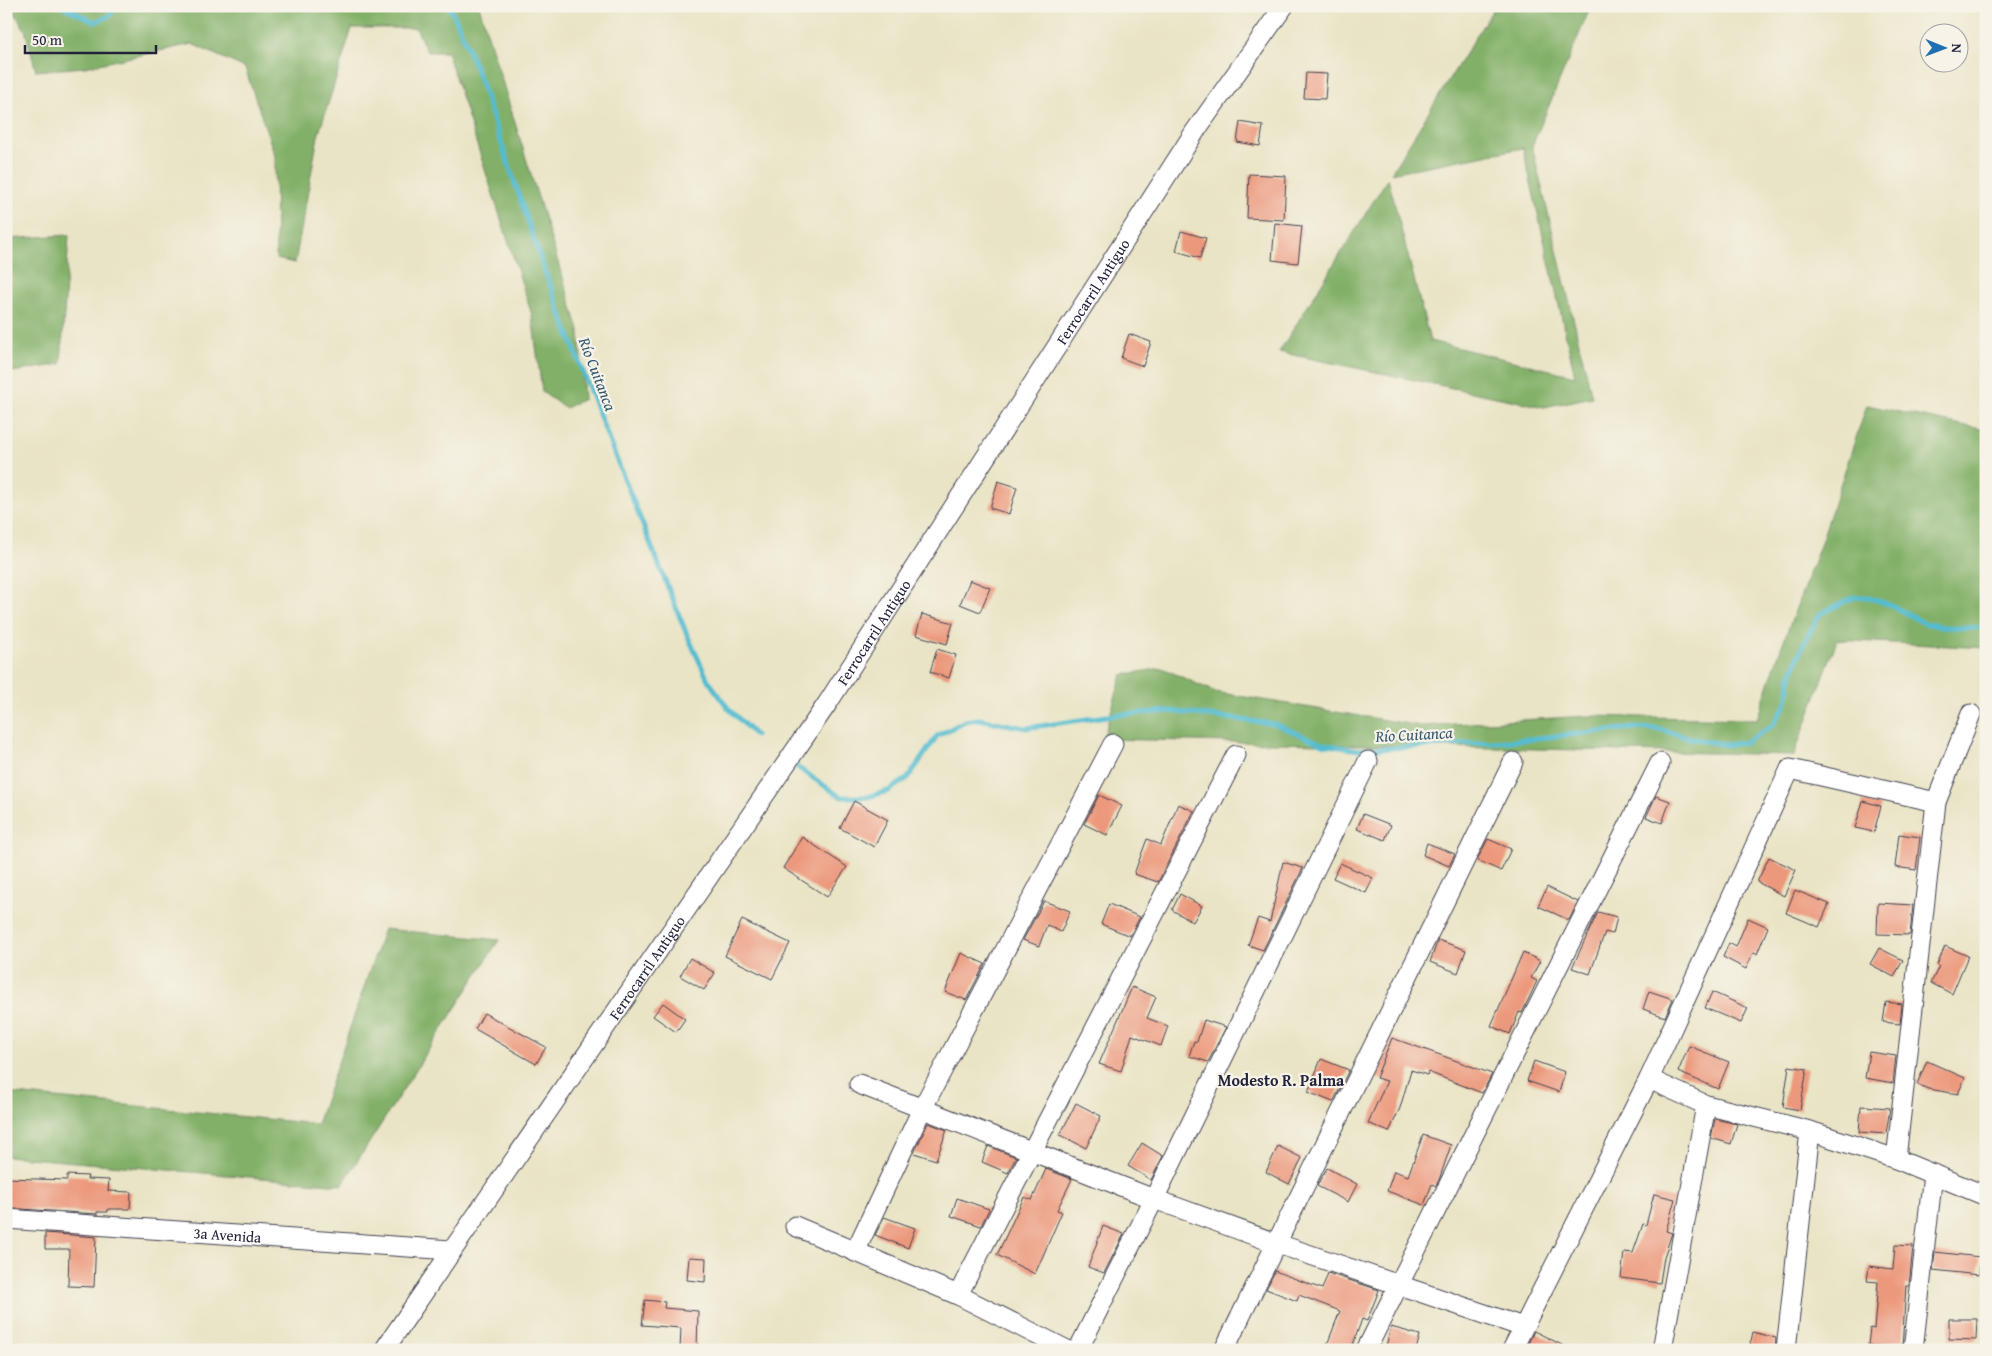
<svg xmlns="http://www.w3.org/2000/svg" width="1992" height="1356" viewBox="0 0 1992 1356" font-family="'Gentium Book Plus',serif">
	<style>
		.forest { fill: #82b068; stroke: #526952 }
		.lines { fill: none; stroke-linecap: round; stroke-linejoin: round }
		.stream { stroke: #53bcd0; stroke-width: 5 }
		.building { fill: #ec987b }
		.minor-casing { stroke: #403f50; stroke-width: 21 }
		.minor { stroke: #fff; stroke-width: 19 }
		.labels { text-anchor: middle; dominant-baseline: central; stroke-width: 4.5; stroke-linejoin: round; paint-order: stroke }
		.street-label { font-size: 15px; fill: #22223b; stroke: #f7f3e8 }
		.water-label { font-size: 16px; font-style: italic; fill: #33586f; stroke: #f7f3e8 }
		.neighbourhood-label { font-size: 16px; font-weight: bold; fill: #22223b; stroke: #f7f3e8 }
	</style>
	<rect width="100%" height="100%" fill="#f7f3e8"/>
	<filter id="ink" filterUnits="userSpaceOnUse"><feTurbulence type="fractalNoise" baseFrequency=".02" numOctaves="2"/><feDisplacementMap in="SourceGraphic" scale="10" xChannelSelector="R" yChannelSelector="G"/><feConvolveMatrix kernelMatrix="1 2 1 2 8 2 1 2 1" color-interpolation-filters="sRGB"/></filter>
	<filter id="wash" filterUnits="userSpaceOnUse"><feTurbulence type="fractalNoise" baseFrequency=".0096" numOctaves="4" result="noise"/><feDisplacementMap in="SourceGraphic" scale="20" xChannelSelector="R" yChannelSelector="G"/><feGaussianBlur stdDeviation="1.12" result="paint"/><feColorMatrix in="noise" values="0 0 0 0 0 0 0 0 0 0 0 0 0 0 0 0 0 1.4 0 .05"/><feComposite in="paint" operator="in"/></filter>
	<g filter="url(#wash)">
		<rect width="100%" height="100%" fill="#e9e4c5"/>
		<path class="forest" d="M10 6H479L579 330 584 399 565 408 542 392 532 315 447 52H427L416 28H352L318 136 295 263 276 259 275 156 245 68 192 44 85 67 36 71 25 30Z
			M1495 6H1591L1532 146 1592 397 1544 407 1279 352 1388 178 1430 341 1575 376 1523 148 1391 173Z
			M69 235 61 364 6 373V239Z
			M1867 405 1986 430V648L1837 640 1794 755 1103 739 1122 675 1162 668 1215 692 1421 726 1587 716 1757 719 1781 648 1819 548Z
			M384 929 499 940 342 1185 6 1156V1093L317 1124Z"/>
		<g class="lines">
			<path class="stream" d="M62 6 95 22 109 16 117 6
				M448 6 456 19 478 74 544 269 610 443 685 630 708 680 728 708 755 735
				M797 767 841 797H868L888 791 908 778 937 736 965 721 979 719 1026 728 1114 715 1169 711 1275 724 1323 744 1359 750 1510 741 1634 728 1659 729 1694 739 1727 745 1746 742 1773 725 1787 702 1791 675 1804 643 1820 614 1844 602 1855 597H1867L1891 605 1924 623 1943 627 1977 628 1986 624"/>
		</g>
		<g id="blocks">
			<path class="building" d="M1306 73 1327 74 1325 99 1304 98Z
				M1240 122 1263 126 1260 146 1237 142Z
				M1249 174 1286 176 1284 220 1247 218Z
				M1275 223 1302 226 1298 263 1272 260Z
				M1181 231 1206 238 1200 258 1176 251Z
				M1129 334 1151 342 1143 366 1121 358Z
				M998 481 1017 487 1009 514 990 508Z
				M970 580 990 588 980 612 960 604Z
				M922 614 953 623 947 644 916 635Z
				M937 649 956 655 949 678 930 672Z
				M1099 795 1122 806 1107 835 1084 824Z
				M1656 796 1670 801 1662 823 1646 817Z
				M854 801 888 820 874 847 840 828Z
				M1863 801 1881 806 1874 832 1855 828Z
				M1178 804 1194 811 1158 882 1134 874 1147 839 1161 845Z
				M1363 814 1391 825 1385 840 1357 829Z
				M1899 834 1920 837 1916 870 1895 867Z
				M802 837 847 867 827 897 783 868Z
				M1488 839 1511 849 1501 871 1477 860Z
				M1427 843 1455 854 1449 866 1423 855Z
				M1769 857 1796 870 1784 896 1757 882Z
				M1283 862 1303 868 1263 950 1248 945 1258 918 1270 922Z
				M1340 863 1373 878 1366 893 1333 878Z
				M1547 887 1578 902 1569 920 1538 906Z
				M1795 890 1829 904 1819 927 1786 913Z
				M1180 894 1202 906 1193 922 1172 910Z
				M1044 901 1070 911 1061 932 1047 925 1039 946 1023 940Z
				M1878 903 1913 905 1910 935 1877 934Z
				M1109 904 1140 917 1130 936 1101 924Z
				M1598 912 1617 917 1613 934 1605 932 1590 974 1572 968Z
				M1748 918 1768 927 1757 954 1753 953 1746 969 1723 957 1729 943 1736 947Z
				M742 920 790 943 772 979 725 956Z
				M1438 940 1466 950 1458 973 1430 962Z
				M1945 946 1968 956 1952 994 1931 983 1939 966 1937 965Z
				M1879 948 1903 960 1894 977 1870 964Z
				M1523 952 1540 961 1531 978 1537 981 1522 1013 1519 1012 1510 1034 1491 1026Z
				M961 953 985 964 966 1000 945 992Z
				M690 958 715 973 704 990 680 976Z
				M1132 987 1156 997 1147 1018 1168 1026 1161 1046 1132 1035 1121 1071 1099 1064Z
				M1649 991 1673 999 1665 1017 1643 1009Z
				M1712 992 1748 1008 1741 1023 1705 1008Z
				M1886 1002 1902 1004 1900 1024 1883 1022Z
				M663 1003 685 1019 676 1032 653 1016Z
				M484 1013 546 1047 536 1064 475 1029Z
				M1204 1020 1226 1027 1208 1062 1189 1056 1194 1041 1197 1042Z
				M1392 1038 1446 1057 1492 1074 1482 1093 1428 1072 1427 1075 1411 1070 1400 1108 1389 1132 1368 1123 1387 1081 1376 1078Z
				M1689 1046 1729 1062 1718 1089 1678 1072Z
				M1869 1052 1896 1056 1893 1083 1865 1078Z
				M1321 1059 1349 1070 1333 1102 1308 1092Z
				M1534 1061 1565 1072 1559 1092 1527 1081Z
				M1927 1061 1965 1078 1958 1094 1928 1089 1917 1084Z
				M1789 1066 1807 1069 1800 1110 1783 1107Z
				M1076 1103 1101 1116 1086 1148 1060 1135Z
				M1861 1106 1890 1108 1886 1134 1859 1132Z
				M1715 1119 1737 1124 1731 1144 1711 1138Z
				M928 1123 947 1130 936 1160 914 1153Z
				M1423 1135 1451 1145 1439 1180 1436 1186 1432 1184 1424 1205 1387 1191 1394 1171 1408 1176Z
				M1142 1143 1163 1156 1151 1180 1128 1166Z
				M988 1146 1016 1157 1008 1173 982 1162Z
				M1278 1146 1302 1158 1289 1184 1266 1172Z
				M1327 1168 1357 1184 1348 1202 1317 1186Z
				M1046 1169 1072 1179 1057 1210 1062 1212 1035 1274 997 1255 1024 1197 1032 1200Z
				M67 1175 88 1176 87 1179 109 1180 108 1191 131 1192 130 1209H108V1212H97V1214L6 1208V1178L67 1180Z
				M1654 1194 1675 1199 1666 1231 1672 1233 1664 1257 1660 1283 1621 1278 1624 1252 1633 1253 1643 1224 1646 1225Z
				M957 1198 989 1209 981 1226 951 1216Z
				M884 1217 915 1228 908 1248 875 1235Z
				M1103 1226 1124 1234 1104 1273 1088 1267Z
				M45 1233 96 1237 94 1287 68 1286 69 1249H45Z
				M1895 1245 1913 1246 1909 1286H1906L1902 1348 1868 1345 1870 1328 1874 1329 1878 1282 1867 1281 1869 1266 1893 1269Z
				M1935 1252 1980 1257 1979 1275 1933 1270Z
				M689 1257 706 1258 705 1282 687 1280Z
				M1275 1271 1322 1289 1328 1273 1379 1290 1367 1321 1362 1319 1351 1350H1325L1340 1311 1299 1295 1297 1301 1266 1289Z
				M645 1300 665 1302 664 1308 698 1311 697 1350H680L681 1328 642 1325Z
				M1949 1319H1977L1976 1340 1949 1339Z
				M1391 1327 1420 1335 1416 1350H1385Z
				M1534 1331 1572 1350H1525Z
				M1753 1332 1776 1338 1775 1350H1749Z"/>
		</g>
	</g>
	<g filter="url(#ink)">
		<use href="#blocks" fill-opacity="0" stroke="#403f50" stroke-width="1"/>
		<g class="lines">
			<defs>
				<g id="minor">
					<path d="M1649 1079 1706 1105 1810 1131 1896 1159 1986 1196"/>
					<path d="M859 1084 1154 1199 1278 1244 1523 1327"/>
					<path d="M1896 1159 1936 802 1971 714"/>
					<path id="s1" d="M6 1219 451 1250"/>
					<path d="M795 1226 958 1295 1067 1350"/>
					<path d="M855 1252 922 1109 1113 744"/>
					<path d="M958 1295 1236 755"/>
					<path id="s2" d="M384 1350 827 704 1196 130 1284 6"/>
					<path d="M1078 1350 1154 1199 1368 761"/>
					<path d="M1224 1350 1513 762"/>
					<path d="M1366 1350 1660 763"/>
					<path d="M1512 1350 1649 1079 1790 769 1936 802"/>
					<path d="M1662 1350 1706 1105"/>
					<path d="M1786 1350 1810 1131"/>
					<path d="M1913 1350 1933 1174"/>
				</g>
			</defs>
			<use href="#minor" class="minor-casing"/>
			<use href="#minor" class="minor"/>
		</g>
	</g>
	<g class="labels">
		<g class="street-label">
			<text stroke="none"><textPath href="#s2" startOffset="1274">Ferrocarril Antiguo</textPath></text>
			<text stroke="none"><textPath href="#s2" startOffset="869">Ferrocarril Antiguo</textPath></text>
			<text stroke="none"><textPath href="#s2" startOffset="464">Ferrocarril Antiguo</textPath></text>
			<text stroke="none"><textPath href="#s1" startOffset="222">3a Avenida</textPath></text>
		</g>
		<g class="water-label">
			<text transform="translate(598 374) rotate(69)">Río Cuitanca</text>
			<text transform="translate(1414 734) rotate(-3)">Río Cuitanca</text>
		</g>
		<g class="neighbourhood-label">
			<text x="1281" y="1080">Modesto R. Palma</text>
		</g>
	</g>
	<rect width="1992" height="1356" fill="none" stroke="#f7f3e8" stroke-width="25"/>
	<g transform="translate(1944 48) rotate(91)"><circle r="24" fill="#f7f3e8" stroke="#a29fa3"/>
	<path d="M0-4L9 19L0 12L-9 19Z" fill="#1f6fb2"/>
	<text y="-8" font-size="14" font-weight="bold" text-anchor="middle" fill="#22223b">N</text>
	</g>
	<path d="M25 45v8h131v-8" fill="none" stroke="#22223b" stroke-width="2.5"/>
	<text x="32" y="45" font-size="15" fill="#22223b" stroke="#f7f3e8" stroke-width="4" paint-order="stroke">50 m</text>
</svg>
